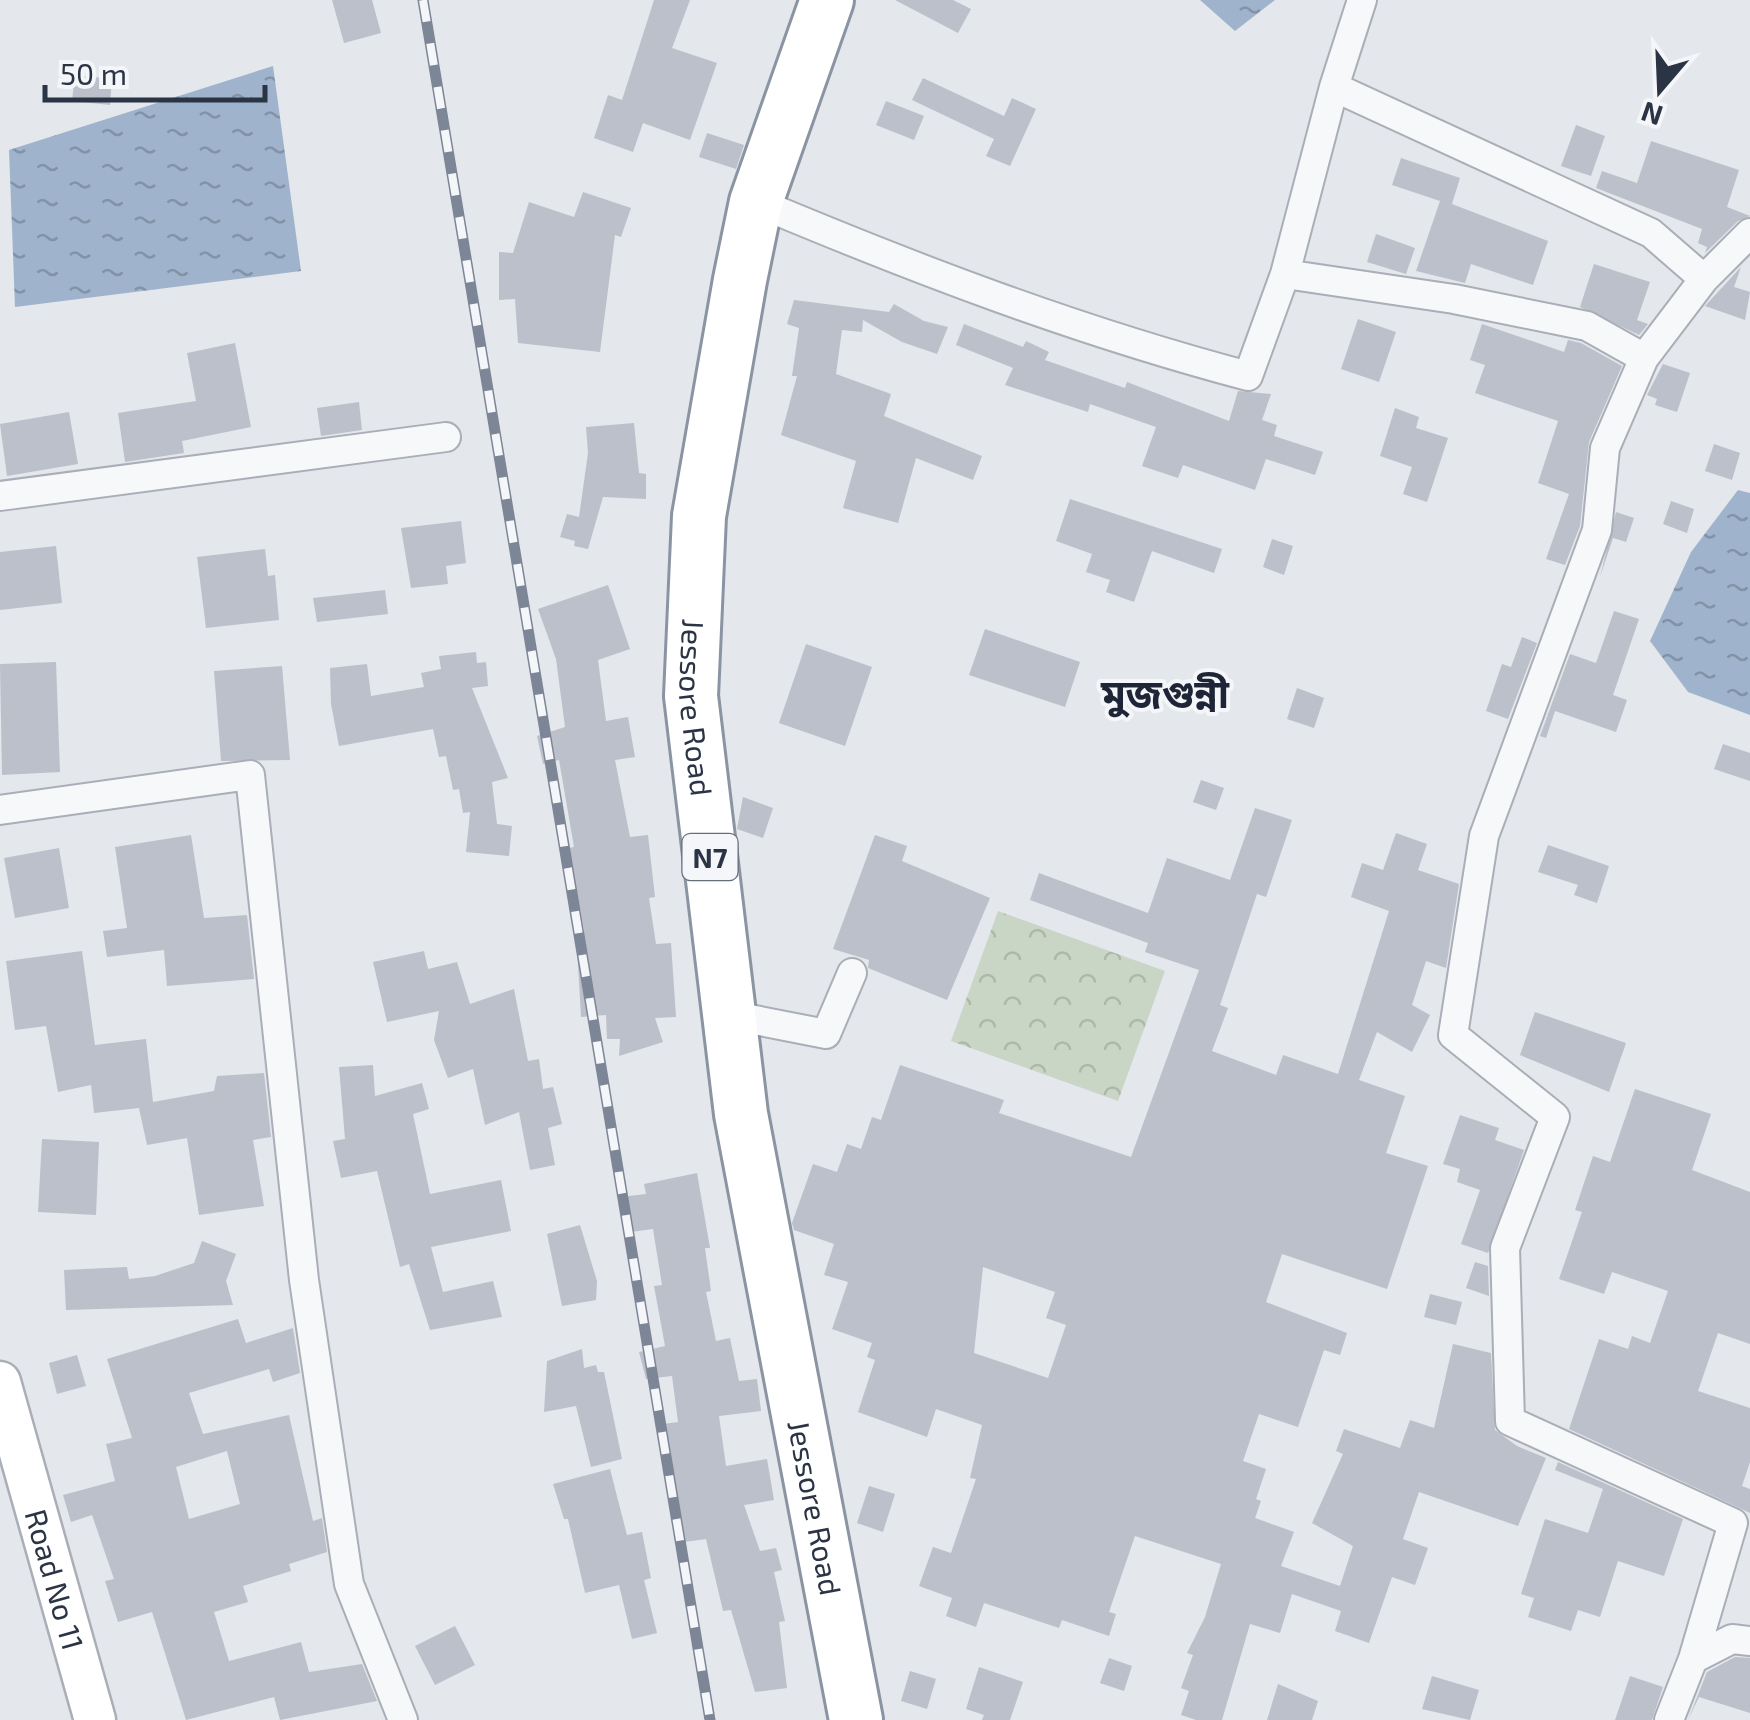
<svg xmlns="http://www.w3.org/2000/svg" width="1750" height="1720" viewBox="0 0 1750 1720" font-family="'Exo 2','Noto Sans Bengali',sans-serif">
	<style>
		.forest { fill: url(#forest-crowns) }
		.water { fill: url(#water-ripples) }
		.building { fill: #bbc0ca; fill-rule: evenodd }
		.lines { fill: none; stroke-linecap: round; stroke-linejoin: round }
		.street-casing { stroke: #a9aeb7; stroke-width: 32 }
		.secondary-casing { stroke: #a9aeb7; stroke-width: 45 }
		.highway-casing { stroke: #8b94a3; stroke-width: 58 }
		.street { stroke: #f7f8fa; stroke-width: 28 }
		.secondary { stroke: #fff; stroke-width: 40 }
		.highway { stroke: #fff; stroke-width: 52 }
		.rail-casing { stroke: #7d8696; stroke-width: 11 }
		.rail { stroke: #f4f6f9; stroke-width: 8; stroke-dasharray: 22; stroke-linecap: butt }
		.labels { text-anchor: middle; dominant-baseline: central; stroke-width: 8; stroke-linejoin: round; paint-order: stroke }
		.shield { fill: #f4f6f9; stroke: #676e7b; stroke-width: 2.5 }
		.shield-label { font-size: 28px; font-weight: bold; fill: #2b3445 }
		.street-label { font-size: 30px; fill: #2b3445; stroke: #f4f6f9 }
		.district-label { font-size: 40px; font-weight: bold; fill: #1d2536; stroke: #f4f6f9 }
	</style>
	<defs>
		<pattern id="forest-crowns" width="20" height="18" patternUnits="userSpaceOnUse" patternTransform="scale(2.5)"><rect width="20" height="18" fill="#c9d6c5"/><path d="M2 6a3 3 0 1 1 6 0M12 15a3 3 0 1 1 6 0" fill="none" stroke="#adb8ab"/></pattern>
		<pattern id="water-ripples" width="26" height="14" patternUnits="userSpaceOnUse" patternTransform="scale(2.5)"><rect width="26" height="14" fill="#9fb4cc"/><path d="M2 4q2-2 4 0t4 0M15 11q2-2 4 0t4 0" fill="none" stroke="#8293a7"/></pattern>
	</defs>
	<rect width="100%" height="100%" fill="#e4e7ec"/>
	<path class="forest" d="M998 911 1165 971 1118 1101 951 1041Z"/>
	<path class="water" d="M1200 0H1275L1235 31Z
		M273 66 301 271 15 307 9 150Z
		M1738 490 1750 493V715L1688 692 1650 641 1691 552Z"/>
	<path class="building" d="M332 0H372L381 33 344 43Z
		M654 0H690L672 48 717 63 690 140 643 123 633 152 594 138 608 95 622 100Z
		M895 0H953L971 9 958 33Z
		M75 75 112 79 110 105 72 101Z
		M923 78 1004 116 1012 98 1036 109 1010 166 986 156 994 139 912 100Z
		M886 101 924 116 914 140 876 125Z
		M1576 125 1605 136 1591 176 1561 166Z
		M707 133 744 145 736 169 699 157Z
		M1651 141 1739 170 1727 207 1750 216 1738 221 1705 253 1707 247 1698 243 1702 229 1596 188 1602 171 1637 183Z
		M1401 158 1460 178 1452 204 1548 241 1533 285 1471 264 1465 283 1416 271 1440 201 1392 185Z
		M583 192 631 208 621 237 615 235 600 352 518 343 515 299 499 300V252L513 253 529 202 574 217Z
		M1376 234 1415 248 1406 274 1367 262Z
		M1594 264 1650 282 1637 320 1648 324 1639 335 1580 307Z
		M1741 267 1734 287 1750 292 1745 320 1705 306Z
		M794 300 889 312 894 304 924 321 948 327 937 354 902 342 863 320 862 332 842 330 836 374 891 394 884 416 982 456 973 480 916 458 898 523 843 508 856 461 781 435 797 376H792L799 328 787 324Z
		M1358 319 1396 332 1379 382 1341 369Z
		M964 324 1023 347 1026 341 1049 352 1045 360 1125 388 1127 382 1229 421 1238 391 1271 394 1262 420 1277 425 1274 436 1323 452 1315 475 1266 459 1255 490 1183 465 1178 478 1142 466 1156 427 1090 404 1088 412 1005 385 1013 368 956 345Z
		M1482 324 1564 352 1568 340 1581 343 1622 366 1589 442 1580 526 1565 565 1546 559 1569 494 1538 483 1558 421 1475 393 1485 365 1470 360Z
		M235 343 251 427 182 441 184 453 125 462 118 413 196 401 187 353Z
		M1665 360 1663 364 1690 373 1677 412 1655 405 1657 399 1647 395Z
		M359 402 362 430 321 436 317 408Z
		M1395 408 1419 417 1416 428 1448 438 1427 502 1403 494 1412 467 1380 456Z
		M69 412 78 464 7 476 0 424Z
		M634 423 639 473 646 474V499L603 497 588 549 574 546 575 541 560 537 567 514 579 517 588 453 586 427Z
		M1714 444 1740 453 1732 480 1705 471Z
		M1070 499 1222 549 1214 573 1152 551 1134 602 1106 592 1110 580 1086 572 1092 554 1056 541Z
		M1671 501 1694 509 1687 533 1663 524Z
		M1616 512 1634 518 1626 542 1613 538 1600 577Z
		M461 521 466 563 446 566 448 584 411 588 401 528Z
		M1272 539 1293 546 1284 575 1263 567Z
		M56 546 62 603 0 610V552Z
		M265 549 268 576 275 575 279 620 206 628 197 557Z
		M608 585 630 649 598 660 606 721 628 717 635 757 615 760 630 837 648 835 655 897 649 898 656 944 671 943 676 1017 655 1018 663 1042 619 1056 620 1039H607L606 1015 581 1017 576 930H584L569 848 574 847 559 760 543 764 537 736 565 727 556 659 538 609Z
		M385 590 388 614 317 622 313 598Z
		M1614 611 1639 619 1613 695 1627 700 1616 732 1555 711 1546 738 1540 736 1570 654 1596 663Z
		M985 629 1080 662 1065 707 969 675Z
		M1522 637 1537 643 1508 719 1486 711 1502 664 1511 667Z
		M806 644 872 667 845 746 779 723Z
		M476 652 477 663 486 662 488 686 472 688 508 778 492 782 497 824 512 826 509 856 466 852 470 812 463 813 459 789 453 790 446 756 439 757 433 729 339 746 331 704 330 668 367 664 371 696 424 687 421 673 441 669 439 656Z
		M56 662 60 772 2 775 0 664Z
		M282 666 290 760 221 761 214 671Z
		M1297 688 1324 698 1314 728 1287 719Z
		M1723 744 1750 753V781L1714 769Z
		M1201 780 1224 788 1216 810 1193 802Z
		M743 797 773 808 763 838 737 829Z
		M1255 808 1292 820 1266 897 1257 894 1220 1005 1228 1008 1212 1051 1276 1075 1283 1055 1338 1074 1389 911 1351 897 1362 863 1383 870 1396 833 1427 844 1418 870 1459 884 1446 968 1426 961 1412 1005 1430 1015 1412 1052 1377 1032 1359 1080 1405 1096 1386 1153 1428 1166 1387 1289 1282 1254 1266 1302 1347 1333 1340 1355 1324 1350 1298 1427 1259 1414 1243 1461 1266 1469 1256 1499 1261 1501 1255 1518 1294 1532 1281 1566 1340 1586 1353 1546 1312 1523 1343 1454 1336 1451 1344 1429 1400 1448 1410 1420 1434 1428 1453 1344 1491 1353 1495 1430 1517 1446 1546 1458 1518 1526 1419 1492 1403 1539 1428 1548 1415 1585 1392 1577 1369 1643 1335 1631 1341 1611 1292 1594 1280 1633 1250 1624 1222 1720H1196L1181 1715 1189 1691 1181 1688 1193 1655 1187 1653 1205 1617 1221 1564 1135 1536 1109 1612 1116 1614 1109 1636 1062 1620 1059 1628 984 1603 976 1627 946 1616 952 1598 919 1586 933 1547 951 1553 976 1479 970 1478 982 1425 936 1409 927 1437 858 1412 875 1360 867 1357 872 1343 832 1329 848 1282 824 1275 834 1244 794 1230 792 1223 813 1164 837 1172 847 1144 861 1149 872 1117 881 1120 900 1065 1004 1100 999 1113 1131 1157 1199 970 1145 952 1148 943 1030 900 1039 873 1148 913 1167 858 1230 880ZM983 1267 1055 1292 1046 1318 1066 1325 1048 1378 974 1353Z
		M191 835 204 918 247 915 254 979 167 986 164 950 107 957 103 931 127 928 115 847Z
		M875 835 907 846 902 861 990 898 947 1000 868 968 869 960 833 949Z
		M1548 845 1609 866 1597 903 1574 895 1578 885 1538 872Z
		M59 848 69 908 15 918 4 858Z
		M82 951 95 1045 146 1039 153 1102 214 1091 217 1076 264 1073 271 1137 253 1140 264 1206 199 1215 187 1138 147 1145 139 1108 94 1113 91 1085 58 1092 46 1026 15 1030 6 961Z
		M424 951 428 969 457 962 470 1004 514 989 528 1061 539 1059 543 1089 553 1087 562 1124 548 1128 555 1165 530 1170 519 1112 485 1125 473 1069 448 1078 434 1040 439 1011 387 1022 373 962Z
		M1535 1012 1626 1043 1609 1092 1520 1055Z
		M373 1065 375 1096 422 1083 429 1109 413 1114 430 1194 501 1180 511 1231 431 1247 443 1292 493 1281 502 1317 430 1330 409 1264 400 1267 377 1171 341 1178 333 1141 345 1139 339 1067Z
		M1635 1089 1711 1114 1692 1170 1750 1192V1344L1718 1333 1698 1391 1750 1408V1462L1742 1486 1750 1489V1513L1569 1429 1599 1339 1628 1349 1632 1336 1650 1343 1668 1291 1612 1272 1604 1294 1559 1279 1582 1212 1575 1210 1593 1156 1610 1162Z
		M1460 1115 1499 1128 1495 1140 1524 1150 1488 1253 1461 1244 1480 1190 1457 1182 1460 1169 1443 1164Z
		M42 1139 99 1142 96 1215 38 1212Z
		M697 1173 710 1248H705L711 1291 706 1292 716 1341 730 1338 739 1381 757 1379 761 1411 719 1416 726 1466 767 1459 774 1500 744 1505 760 1551 776 1548 782 1570 774 1572 785 1621 779 1622 787 1688 755 1692 731 1610 723 1611 706 1539 677 1543 663 1424 678 1422 672 1376 646 1379 639 1352 665 1346 654 1286 662 1285 653 1229 624 1233 620 1197 646 1194 644 1184Z
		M580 1225 597 1281 596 1300 562 1306 547 1234Z
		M202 1241 236 1254 226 1281 233 1305 66 1310 64 1270 127 1267 129 1279 155 1276 194 1263Z
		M1475 1262 1488 1266 1489 1296 1466 1288Z
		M1430 1294 1462 1302 1456 1325 1424 1317Z
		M238 1319 246 1343 293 1328 300 1373 273 1382 269 1369 189 1393 203 1434 289 1415 313 1521 322 1518 327 1552 289 1564 291 1571 243 1586 248 1602 214 1612 229 1661 301 1642 309 1672 362 1664 377 1701 280 1720 274 1697 186 1720 152 1612 118 1622 105 1581 114 1579 92 1515 71 1522 63 1495 115 1481 106 1444 132 1438 107 1359ZM227 1451 240 1504 189 1519 176 1467Z
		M582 1349 584 1368 596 1365 598 1372H604L622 1459 591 1467 576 1406 544 1412 547 1361Z
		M77 1355 86 1386 57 1394 49 1363Z
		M1558 1462 1683 1519 1664 1576 1618 1561 1600 1617 1578 1610 1571 1631 1528 1617 1534 1598 1521 1594 1545 1519 1588 1533 1603 1489 1555 1470Z
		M610 1469 627 1535 642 1532 651 1578 644 1580 657 1633 632 1639 619 1585 585 1593 568 1519H564L553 1484Z
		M869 1486 895 1494 883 1532 857 1523Z
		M455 1626 475 1665 435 1685 415 1646Z
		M1735 1657 1750 1658V1713L1699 1697 1688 1720 1707 1672Z
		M1109 1658 1132 1666 1124 1691 1100 1683Z
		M979 1667 1023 1682 1010 1720H982L984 1715 966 1709Z
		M910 1671 936 1679 927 1709 901 1701Z
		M1432 1676 1479 1690 1470 1720 1422 1709Z
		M1630 1676 1663 1687 1652 1720H1615Z
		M1278 1684 1318 1701 1312 1720H1267Z"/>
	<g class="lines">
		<defs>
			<path id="street" d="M1334 87 1362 0
				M756 202C918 270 1078 331 1248 376L1285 274 1334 87 1651 233 1704 279
				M1285 274 1454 299 1587 326 1644 358
				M0 496 446 437
				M0 810 250 775 304 1280 349 1584 403 1720
				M729 1015 826 1034 852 973
				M1693 1659 1733 1523 1510 1421 1505 1248 1555 1117 1453 1035 1484 836 1597 530 1605 448 1644 358 1704 279 1750 233
				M1669 1720 1693 1659 1732 1639 1750 1641"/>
			<g id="secondary">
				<path id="s1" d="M0 1382 95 1720"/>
			</g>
			<g id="highway">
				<path id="s2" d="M827 0 756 202 740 280 699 516 691 696 741 1114 856 1720"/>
			</g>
		</defs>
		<use href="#street" class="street-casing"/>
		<use href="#secondary" class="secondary-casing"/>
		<use href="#highway" class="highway-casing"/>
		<use href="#street" class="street"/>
		<use href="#secondary" class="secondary"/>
		<use href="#highway" class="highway"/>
		<defs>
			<path id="rail" d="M423 0 710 1720"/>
		</defs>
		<use href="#rail" class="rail-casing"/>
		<use href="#rail" class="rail"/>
	</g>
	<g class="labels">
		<rect class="shield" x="682.5" y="834" width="55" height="46" rx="8"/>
		<g class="shield-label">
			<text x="710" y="857">N7</text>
		</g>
		<g class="street-label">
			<text stroke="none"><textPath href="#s2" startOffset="725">Jessore Road</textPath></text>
			<text stroke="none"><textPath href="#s2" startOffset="1535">Jessore Road</textPath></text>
			<text stroke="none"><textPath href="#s1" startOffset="205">Road No 11</textPath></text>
		</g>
		<g class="district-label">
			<text x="1165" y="692">মুজগুন্নী</text>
		</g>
	</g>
	<g transform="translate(1660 90) rotate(199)" stroke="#f4f6f9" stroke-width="8" paint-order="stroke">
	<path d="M0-8L18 38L0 25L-18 38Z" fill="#2b3445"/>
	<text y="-15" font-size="28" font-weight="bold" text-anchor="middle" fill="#2b3445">N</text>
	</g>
	<path d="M45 85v15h220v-15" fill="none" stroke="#2b3445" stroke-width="5"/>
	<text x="60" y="85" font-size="30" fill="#2b3445" stroke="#f4f6f9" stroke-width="8" paint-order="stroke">50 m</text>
</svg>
